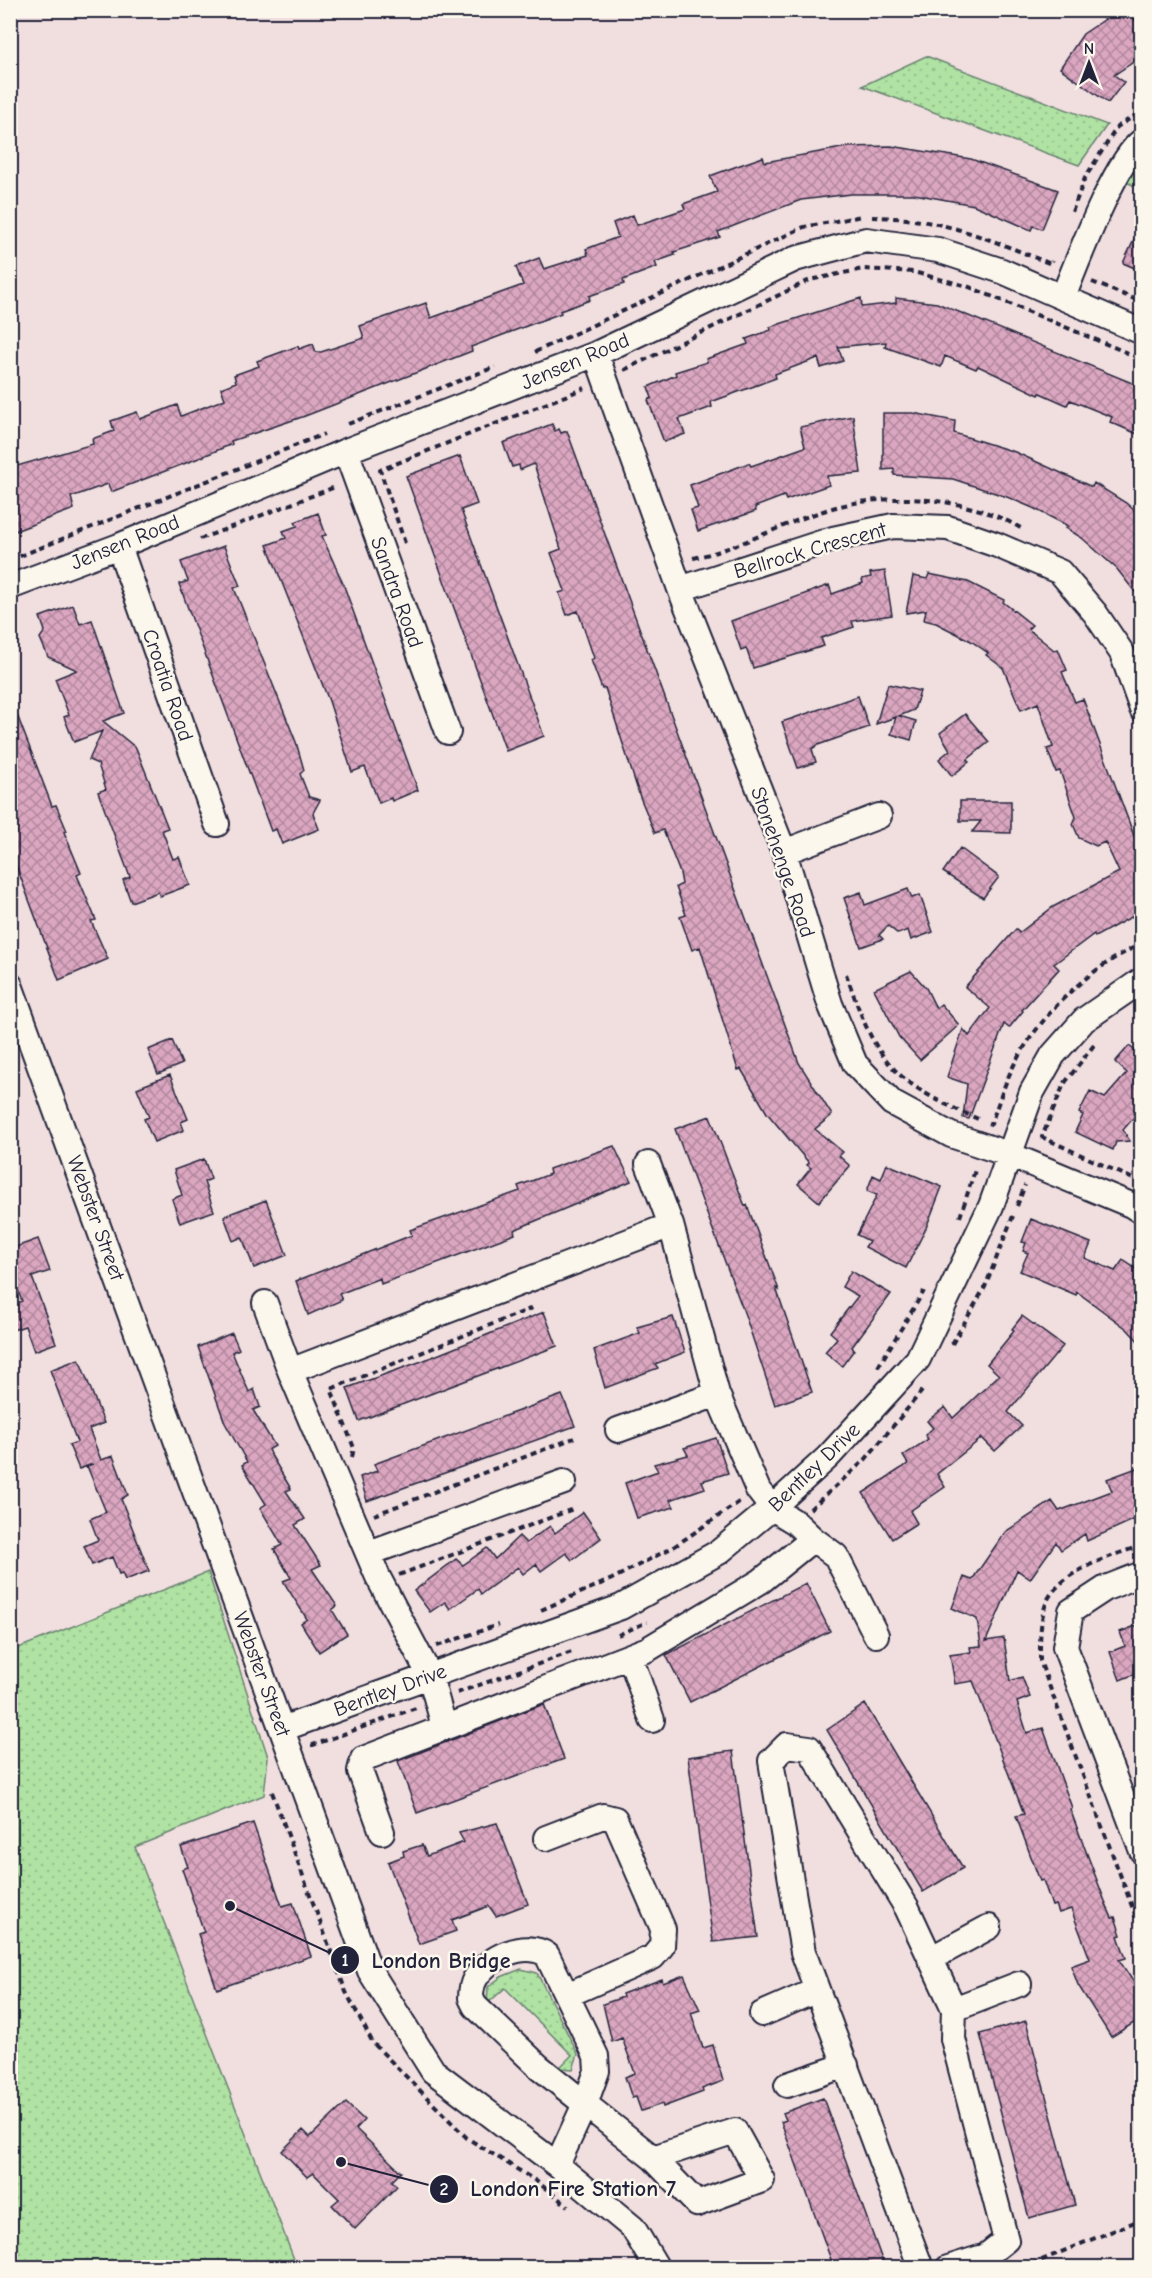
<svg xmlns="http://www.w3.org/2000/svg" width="1152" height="2278" viewBox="0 0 1152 2278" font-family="'Comic Neue',sans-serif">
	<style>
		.grass { fill: url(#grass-dots); stroke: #68826f; stroke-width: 1.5 }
		.building { fill: url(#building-cross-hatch); stroke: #22223b; stroke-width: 1.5 }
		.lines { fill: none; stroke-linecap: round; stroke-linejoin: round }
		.minor-casing { stroke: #22223b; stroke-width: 28 }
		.path { stroke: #22223b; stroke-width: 4; stroke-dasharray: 6 4.5; stroke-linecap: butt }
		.minor { stroke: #fbf7ec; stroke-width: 24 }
		.labels { text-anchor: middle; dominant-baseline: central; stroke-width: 5; stroke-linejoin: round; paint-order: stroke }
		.street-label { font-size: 21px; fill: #22223b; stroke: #fbf7ec }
		.leader { fill: none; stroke: #22223b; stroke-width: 2 }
		.callout-dot { fill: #22223b; stroke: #fbf7ec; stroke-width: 2 }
		.mark-label { font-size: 18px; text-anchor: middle; font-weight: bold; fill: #fff }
		.callout-label { font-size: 22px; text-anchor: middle; font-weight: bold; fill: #22223b; stroke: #fbf7ec; stroke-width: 5; stroke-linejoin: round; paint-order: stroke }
	</style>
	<defs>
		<pattern id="grass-dots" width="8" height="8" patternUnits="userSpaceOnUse" patternTransform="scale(1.5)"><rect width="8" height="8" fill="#afe2a3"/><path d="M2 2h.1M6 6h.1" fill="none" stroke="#96c28d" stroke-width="1.8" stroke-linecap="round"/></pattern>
		<pattern id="building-cross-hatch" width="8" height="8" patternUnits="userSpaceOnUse" patternTransform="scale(1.5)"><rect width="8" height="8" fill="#dba6c0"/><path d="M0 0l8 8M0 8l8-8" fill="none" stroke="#b1879d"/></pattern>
	</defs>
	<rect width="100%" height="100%" fill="#f1dfdf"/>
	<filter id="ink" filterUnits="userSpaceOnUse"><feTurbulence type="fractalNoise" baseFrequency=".0167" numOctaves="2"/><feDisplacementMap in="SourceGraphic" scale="12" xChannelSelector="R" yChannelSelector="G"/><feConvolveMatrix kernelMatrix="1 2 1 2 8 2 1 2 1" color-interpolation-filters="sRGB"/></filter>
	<g filter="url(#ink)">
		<path class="grass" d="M926 56 1107 125 1079 165 862 86Z
			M1141 159V189L1122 180Z
			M208 1572 268 1757 264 1795 135 1847 297 2267H11V1651Z
			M521 1969 537 1973 578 2054 573 2069 559 2068 572 2055 505 1988 487 2004 488 1987 501 1977Z"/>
		<path class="building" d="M1119 10H1128L1142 30V41L1133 46 1141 57 1114 75 1124 82 1108 103 1060 68 1083 34Z
			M891 146 971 159 1058 190 1042 229 1033 226 1031 230 974 205 914 194H851L801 200 718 232 720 237 674 252 675 255 655 262 657 267 623 280 624 284 589 296 590 300 560 311 561 313 471 347 472 351 305 416 231 441 232 444 199 458 111 492 108 484 71 497 74 509 15 531 10 519V468L93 444 92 439 114 431 111 421 137 412 140 419 177 405 181 416 225 399 221 388 236 382 234 375 259 366 257 361 298 346 299 349 313 344 316 352H321L364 338 360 326 426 303 431 318 523 285 516 267 539 258 544 269 588 255 586 249 618 237 613 223 633 215 637 225 685 209 683 204 717 192 710 176 740 165 763 157 765 162 847 147Z
			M1142 223V271L1123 263Z
			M861 298 862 307 896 303V298L937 303 1142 387V436L1110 422 1112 417 1070 400 1067 405 1040 393 1039 395 978 366 976 369 945 356 941 367 885 347 886 342 838 347 843 361 821 368 818 358 775 374 776 378 711 402 712 407 679 419 685 434 664 442 648 400 652 398 648 387 676 375 675 372 707 362 706 359 748 344 746 339 771 330 770 327Z
			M883 413H913L955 421 954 433 1015 452 1092 487 1094 483 1126 503 1142 517V601L1117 569 1082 538 1066 528 1068 526 1033 508 1007 497 953 479 894 475V469L883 470Z
			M853 416 861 473 827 476 829 485 786 500 784 496 755 507 756 511 698 531 691 510 698 508 690 485 749 463 751 466 805 447 800 427Z
			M552 424 555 431 559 429 561 433 567 431 799 1063 832 1115 815 1129 843 1152 839 1156 850 1166 819 1202 798 1184 811 1168 807 1165 809 1163 767 1113 741 1069 738 1070 700 947 692 950 680 917 686 915 676 887 682 884 680 873 663 830 655 833 640 797 605 688 602 689 591 660 594 658 578 611 567 615 559 593 565 591 551 553 561 549 534 464 520 470 519 465 512 467 503 443Z
			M460 456 477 504 461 510 544 736 506 751 406 476Z
			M318 513 326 535 322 536 344 586 418 790 392 801 391 798 379 803 365 767 352 772 329 701 267 545 286 538 283 531 297 526 295 522Z
			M224 546 240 586 234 588 296 742 304 770 300 774 309 797 320 800 313 813 319 829 282 844 276 829 271 831 179 584 188 581 181 562Z
			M885 571 892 615 852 621 854 627 821 638 824 646 753 668 746 648 741 650 731 621 829 585 832 594 863 583 862 579 871 577 870 573Z
			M929 574 968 582 1004 600 1003 602 1032 625 1028 629 1054 650 1058 649 1067 670 1062 672 1075 702 1083 699 1142 857V911L1095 937 1094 934 1054 964 1059 969 1022 1010 1023 1011 1009 1028 1004 1024 969 1119 963 1118 967 1084 947 1077 963 1029 969 1036 990 1008 965 987 1016 929 1019 933 1053 907 1119 872 1105 842 1096 846 1079 838 1073 824 1076 817 1060 771 1056 772 1047 749 1053 747 1038 703 1021 710 1003 668 986 655 988 653 971 641 936 623 924 620 926 610 906 613 913 576 927 579Z
			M73 605 80 624 92 620 124 713 103 721 136 748 168 828 162 830 173 859 179 857 190 885 160 896 158 892 131 902 123 880 130 877 98 792 106 789 98 764 89 760 102 731 74 742 64 717 69 715 55 679 77 670 48 657 40 638 45 631 40 617Z
			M888 684 920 691 914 710 899 716 916 721 911 740 891 734 896 717 876 724Z
			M858 696 869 727 818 745 812 749 816 762 798 768 782 722Z
			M11 699 52 806 56 805 67 831 64 832 81 873 77 875 96 920 91 921 108 959 59 980 10 849Z
			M965 714 989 742 967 760 969 762 952 776 939 759 950 750 940 733Z
			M960 801H1011V833L972 832 981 821H960Z
			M960 848 999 877 983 898 943 872Z
			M908 889 912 898 920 895 933 932 911 940 908 930 898 934 888 926 879 935 883 939 861 947 844 898 861 892 865 905Z
			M911 971 926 988 936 1008 941 1004 959 1025 920 1060 899 1037 874 989Z
			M172 1040 182 1064 158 1074 148 1050Z
			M1129 1046 1142 1056V1108L1123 1130 1130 1141 1116 1142 1113 1150 1075 1132 1083 1115 1079 1113 1090 1091 1105 1098 1127 1073 1115 1062Z
			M170 1075 188 1119 181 1122 184 1130 154 1142 144 1119 149 1117 137 1088Z
			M710 1116 745 1206 747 1205 779 1290 776 1288 812 1392 775 1405 745 1315 675 1129Z
			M614 1146 631 1181 514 1230 515 1234 381 1284 380 1278 339 1294 342 1300 308 1315 296 1281 412 1235 410 1230 520 1191 518 1186 550 1174 549 1169Z
			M204 1159 211 1179 204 1182 214 1211 180 1223 172 1199 182 1195 174 1170Z
			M887 1164 942 1187 926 1228 906 1268 865 1247 869 1241 857 1235 877 1195 867 1191 873 1175 881 1179Z
			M266 1200 287 1255 254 1268 242 1237 233 1241 224 1216Z
			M1031 1219 1091 1243 1085 1258 1115 1271 1123 1260 1142 1273V1345L1127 1329 1077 1292 1076 1295 1020 1271 1028 1253 1023 1251 1026 1243 1022 1242Z
			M38 1239 50 1271 32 1277 56 1343 34 1351 25 1326 10 1331V1305L22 1301 10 1271V1249Z
			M851 1271 891 1294 852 1347 854 1350 842 1366 825 1352 837 1338 830 1332 858 1296 842 1287Z
			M544 1312 557 1346 359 1421 347 1388 422 1361Z
			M1022 1316 1063 1346 1008 1412 1022 1426 995 1451 982 1438 937 1474 945 1487 910 1511 917 1523 892 1539 863 1493 908 1464 903 1456 928 1439 925 1435 933 1428 927 1421 945 1407 953 1418 999 1375 987 1364 1014 1331 1012 1329Z
			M673 1317 685 1352 655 1364 658 1368 605 1388 594 1350 640 1333 637 1327Z
			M232 1333 239 1349 232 1352 249 1392 254 1389 260 1407 253 1410 275 1446 268 1450 291 1489 286 1491 305 1519 295 1525 321 1565 312 1569 337 1606 332 1610 347 1634 319 1652 301 1623 307 1619 283 1581 291 1578 274 1549 282 1545 260 1508 266 1504 242 1465 247 1462 225 1423 198 1347Z
			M79 1359 104 1423 89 1429 101 1460 113 1456 128 1495 121 1499 149 1571 125 1580 122 1573 119 1574 112 1557 92 1565 84 1546 98 1540 90 1519 106 1512 87 1466 93 1464 79 1469 69 1445 77 1442 50 1370Z
			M562 1395 575 1426 367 1501 360 1477 377 1471 374 1464Z
			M716 1438 728 1473 702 1481 705 1488 670 1500 674 1507 637 1518 625 1483 658 1471 654 1464 688 1455 684 1448Z
			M1142 1466V1516L1087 1541 1085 1534 1061 1550 1056 1542 1030 1579 1017 1570 986 1641 1004 1638 1010 1681 1022 1677 1030 1697 1017 1702 1027 1733 1043 1728 1072 1808 1070 1809 1106 1904 1112 1918 1115 1917 1121 1935 1118 1936 1126 1958 1119 1960 1142 1995V2018L1111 2037 1078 1985 1071 1966 1090 1959 1071 1909 1059 1913 1056 1905 1052 1906 1043 1880 1040 1881 1016 1816 1024 1814 973 1681 955 1684 950 1655 971 1652 970 1647 981 1646 977 1619 952 1608 964 1577 972 1580 1005 1532 1052 1501 1059 1511 1112 1491 1107 1479Z
			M583 1512 601 1538 572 1560 566 1553 541 1571 536 1564 523 1574 518 1567 481 1594 478 1589 450 1609 445 1602 430 1612 414 1591 456 1559 463 1565 487 1548 495 1559 519 1536 526 1543 550 1526 555 1533Z
			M806 1583 830 1631 690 1702 666 1655Z
			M1138 1625 1142 1634V1685H1139L1135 1674 1120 1680 1110 1652 1125 1646 1120 1632Z
			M544 1704 564 1759 417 1813 398 1761Z
			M865 1704 963 1868 923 1892 827 1730Z
			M733 1751 758 1937 713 1942 688 1757Z
			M253 1823 282 1906 293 1903 311 1956 217 1989 198 1934 204 1932 182 1869 188 1867 181 1847Z
			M497 1823 528 1904 496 1916 489 1906 452 1920 456 1931 419 1944 388 1862 404 1856 403 1851 422 1845 427 1856 464 1842 459 1833Z
			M684 1975 700 2010 691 2013 703 2048 713 2045 723 2081 702 2089 703 2092 663 2107 662 2104 641 2111 636 2097 632 2098 625 2077 635 2073 622 2038 612 2042 603 2004 623 1997 622 1994 662 1979 663 1983Z
			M1026 2021 1075 2205 1029 2218 980 2034Z
			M823 2098 885 2268H834L781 2122 786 2120 783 2113Z
			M346 2103 364 2120 356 2129 401 2172 392 2181 397 2186 355 2229 332 2205 339 2199 313 2173 307 2177 282 2151 303 2130 310 2137Z"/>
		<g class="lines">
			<defs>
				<path id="minor" d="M1063 297C1077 263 1115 160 1142 141
					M596 354 680 589 784 852 830 1004 855 1064 892 1103 951 1135 1008 1154 1131 1205 1142 1212
					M346 451 448 732
					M119 546 217 824
					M10 587 119 546 346 451 596 354 795 259 866 240 938 250 1002 271 1142 332
					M680 589 833 539 893 526 948 528 997 545 1060 572 1095 613 1122 653 1142 709
					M784 852 879 816
					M10 985 370 1971 433 2071 557 2165 633 2228 657 2268
					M648 1164 671 1225 717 1394 758 1490 772 1508 795 1522 813 1539 836 1556 876 1635
					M265 1303 290 1371 378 1577 430 1676 444 1726
					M290 1371 671 1225
					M618 1430 717 1394
					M369 1553 564 1482
					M1142 1574 1106 1588 1071 1611 1065 1647 1142 1851
					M630 1656 652 1720
					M282 1729 621 1607 719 1552 772 1508 828 1457 918 1359 991 1206 1032 1092 1053 1055 1084 1020 1142 980
					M382 1832 360 1771 363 1759 648 1649 761 1581 813 1539
					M546 1838 603 1816 615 1819 663 1929 662 1946 653 1957 567 1995
					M930 1959 989 1927
					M954 2009 1019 1984
					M762 2014 817 1990
					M787 2085 846 2065
					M557 2165 585 2104 538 2066 475 2006 471 1998C471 1992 472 1984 475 1979 487 1957 526 1940 547 1955L596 2056 597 2071 585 2104 653 2158 697 2204 762 2180 735 2131 653 2158
					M921 2268 803 1952 771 1761 787 1745 809 1748 907 1908 954 2009 953 2039 1006 2240 986 2256 948 2268"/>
			</defs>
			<use href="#minor" class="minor-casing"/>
			<path class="path" d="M1072 212 1085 178 1117 127 1142 111
				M872 217C944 218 986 238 1051 264L1052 261
				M1092 282 1142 302
				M535 352 804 227 862 216
				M624 370 810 280 863 269 913 272 967 286 1142 359
				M348 424 495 367
				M200 539 335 487
				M405 543 380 470 585 388
				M693 558C742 548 790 519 840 506 899 492 972 498 1024 530
				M10 560 324 434
				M846 974C857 1003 867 1038 888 1062 909 1089 948 1106 978 1119
				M1094 1045 1064 1084 1042 1137 1142 1183
				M988 1123 991 1124C998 1104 1005 1082 1015 1063 1042 1013 1089 967 1142 944
				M1017 1206 1025 1185
				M960 1217 976 1167
				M952 1344 985 1287 1013 1216
				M878 1367 924 1291
				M352 1457 354 1448 331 1389 535 1307
				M810 1509 865 1460 922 1391
				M374 1515 574 1438
				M1142 1545C1111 1557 1073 1566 1052 1593 1039 1609 1040 1642 1040 1661L1142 1933
				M399 1575 573 1509
				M541 1610 612 1579 675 1546 739 1502
				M618 1635 647 1622
				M437 1646 498 1625
				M457 1693 572 1652
				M313 1747V1745L416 1708
				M272 1792 346 1992 373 2043 467 2138 536 2181 568 2206
				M1022 2268 1142 2219"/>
			<use href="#minor" class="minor"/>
		</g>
	</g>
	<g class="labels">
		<g class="street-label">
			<text transform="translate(575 361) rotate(-23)">Jensen Road</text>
			<text transform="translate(125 542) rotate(-22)">Jensen Road</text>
			<text transform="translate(810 550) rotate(-16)">Bellrock Crescent</text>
			<text transform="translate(397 592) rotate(70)">Sandra Road</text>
			<text transform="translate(168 685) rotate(71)">Croatia Road</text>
			<text transform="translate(783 862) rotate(71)">Stonehenge Road</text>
			<text transform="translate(96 1218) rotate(70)">Webster Street</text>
			<text transform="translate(814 1467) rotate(-44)">Bentley Drive</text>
			<text transform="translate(262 1674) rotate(70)">Webster Street</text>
			<text transform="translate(390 1690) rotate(-20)">Bentley Drive</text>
		</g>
	</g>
	<path class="leader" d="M230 1906L345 1960M341 2162L444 2189"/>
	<g class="callout-dot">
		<circle cx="230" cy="1906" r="6"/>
		<circle cx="341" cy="2162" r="6"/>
		<circle cx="345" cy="1960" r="15"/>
		<circle cx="444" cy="2189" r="15"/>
	</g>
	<g class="mark-label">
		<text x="345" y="1966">1</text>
		<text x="444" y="2195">2</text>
	</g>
	<g class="callout-label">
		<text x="441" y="1968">London Bridge</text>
		<text x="573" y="2196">London Fire Station 7</text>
	</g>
	<rect width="1152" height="2278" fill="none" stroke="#fbf7ec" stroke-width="36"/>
	<rect x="18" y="18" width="1116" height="2242" fill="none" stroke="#22223b" stroke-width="2" filter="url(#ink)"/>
	<g transform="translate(1089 63)" stroke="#fbf7ec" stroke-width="4.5" paint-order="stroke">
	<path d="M0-4.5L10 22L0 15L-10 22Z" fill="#22223b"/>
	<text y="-9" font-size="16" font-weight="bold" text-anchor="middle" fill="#22223b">N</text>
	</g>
</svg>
